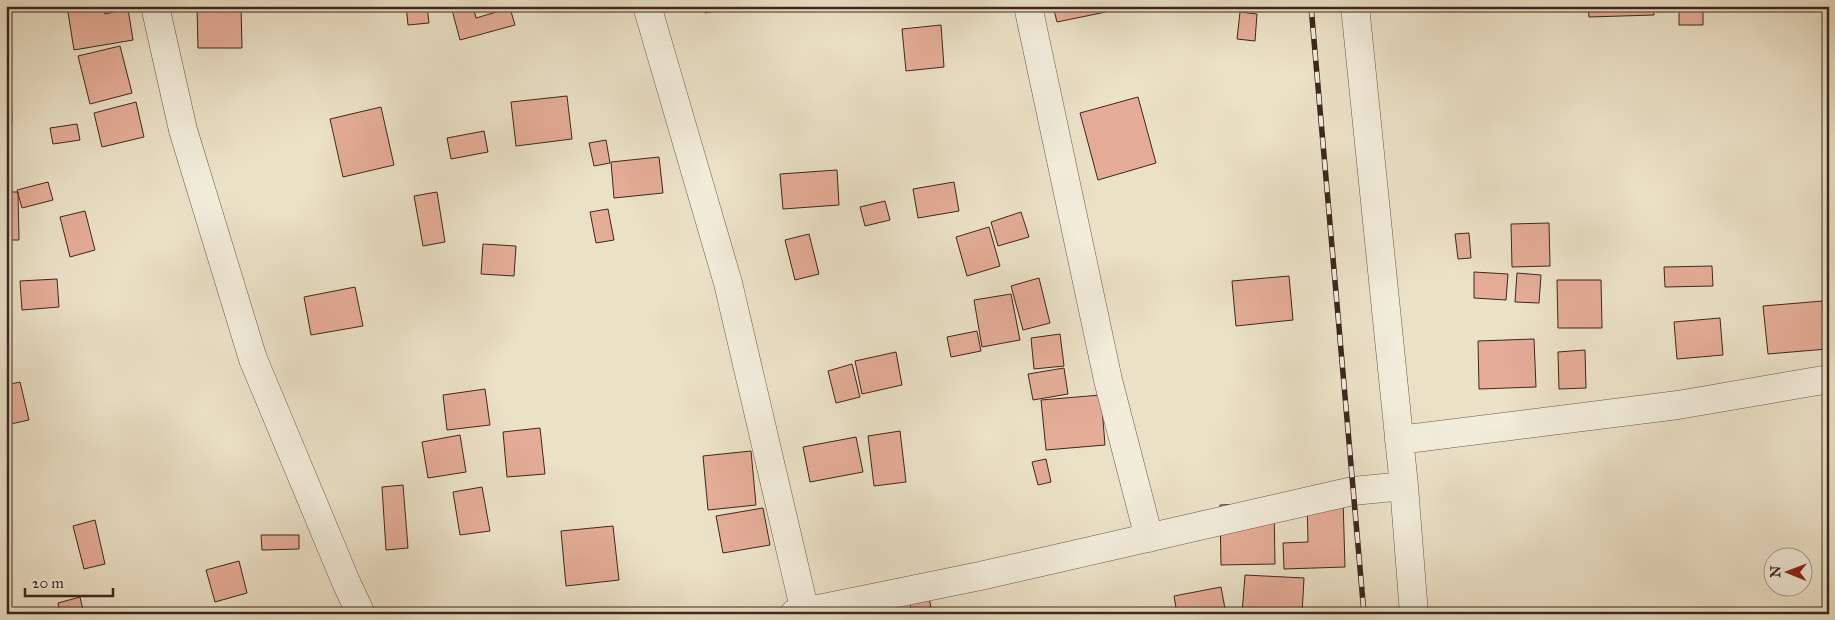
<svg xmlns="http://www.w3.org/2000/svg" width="1835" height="620" viewBox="0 0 1835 620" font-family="'IM FELL Great Primer',serif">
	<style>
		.building { fill: #e5ad98; stroke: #3e261e }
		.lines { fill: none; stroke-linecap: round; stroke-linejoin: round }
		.minor-casing { stroke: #695548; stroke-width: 29 }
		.minor { stroke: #f2ecdb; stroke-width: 28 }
		.rail-casing { stroke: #3e261e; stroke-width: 5.5 }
		.rail { stroke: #f2ecdb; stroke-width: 4; stroke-dasharray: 11; stroke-linecap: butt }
	</style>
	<rect width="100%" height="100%" fill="#ebe1c7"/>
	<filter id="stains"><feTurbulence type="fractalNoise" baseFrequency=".004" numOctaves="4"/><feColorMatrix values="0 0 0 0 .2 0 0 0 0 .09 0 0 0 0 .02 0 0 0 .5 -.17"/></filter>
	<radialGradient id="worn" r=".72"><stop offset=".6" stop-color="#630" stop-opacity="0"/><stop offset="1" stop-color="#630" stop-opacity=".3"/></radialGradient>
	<path class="building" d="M67 6H104L105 14 128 9 133 40 74 50Z
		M197 6H241L242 48H198Z
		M406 6H427L429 23 408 25Z
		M451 6H473L476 18 510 8 515 25 460 40Z
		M704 6H741L705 13Z
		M1053 6H1104L1106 12 1057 22Z
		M1588 6H1654V15L1589 17Z
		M1657 6H1703V25H1679V11L1657 12Z
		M1240 12 1257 14 1255 41 1237 39Z
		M941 25 944 67 906 71 902 29Z
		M120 46 132 93 90 104 78 56Z
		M6 87H11L12 123H6Z
		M567 96 572 139 516 146 511 102Z
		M1138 97 1156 163 1098 180 1080 113Z
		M136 102 144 137 102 147 94 113Z
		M381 107 394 165 343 177 330 119Z
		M77 124 80 140 53 144 50 128Z
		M484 131 488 152 451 159 447 138Z
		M606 140 610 163 594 166 589 143Z
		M659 157 663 193 614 198 611 162Z
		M837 170 839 205 783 209 780 174Z
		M48 182 53 200 22 208 17 190Z
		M954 182 959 211 918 218 913 189Z
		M6 192H18L19 240H6Z
		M437 192 445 242 423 246 414 196Z
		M885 201 890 220 865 226 860 207Z
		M608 209 614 240 596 243 590 212Z
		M85 211 95 250 70 257 60 217Z
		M1021 212 1029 237 998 246 991 222Z
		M1549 223 1550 266 1512 267 1511 224Z
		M989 227 1000 266 967 276 956 237Z
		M1469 233 1471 258 1458 259 1455 234Z
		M809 234 819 274 795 280 785 240Z
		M483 244 516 246 514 276 481 274Z
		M1712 266 1713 286 1665 287 1664 267Z
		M6 272 11 295H6Z
		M1474 272 1508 274 1506 300 1474 298Z
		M1517 273 1541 275 1539 303 1515 302Z
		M1289 276 1293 320 1236 326 1232 281Z
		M1039 278 1050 323 1023 330 1011 286Z
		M57 279 59 307 22 310 20 281Z
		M1557 280H1601L1602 328H1558Z
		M355 287 363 326 311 335 304 297Z
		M1011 294 1020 340 982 347 974 300Z
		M1823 301 1827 349 1768 354 1763 306Z
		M1720 318 1723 355 1677 359 1674 322Z
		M977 331 981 351 951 357 947 337Z
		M1060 334 1064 366 1034 369 1031 338Z
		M1534 339 1536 387 1479 389 1478 341Z
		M1585 350 1586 388 1559 389 1558 352Z
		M896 352 902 385 862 394 855 361Z
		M852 364 860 397 836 403 828 371Z
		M1064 368 1068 394 1033 400 1028 374Z
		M20 382 29 420 6 425V385Z
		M485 389 490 425 447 430 443 395Z
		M1101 395 1105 445 1046 450 1041 400Z
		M540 428 545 474 507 477 503 432Z
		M900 431 906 482 874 486 868 436Z
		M460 435 466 472 428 478 422 442Z
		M856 437 863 472 810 482 803 447Z
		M751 451 756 505 708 510 703 456Z
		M1046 459 1051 482 1038 485 1032 462Z
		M403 485 408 548 386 550 382 487Z
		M482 487 490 531 460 535 453 492Z
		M1343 499 1345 567 1284 569 1283 543 1308 542 1307 500Z
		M1274 503 1275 564 1221 565 1220 505Z
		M763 508 770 545 723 553 716 516Z
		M95 520 105 564 84 569 73 526Z
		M613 526 619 580 566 586 561 531Z
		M261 535H299V549L262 550Z
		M239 561 247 593 215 602 206 570Z
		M1245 575 1304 578 1302 614H1242Z
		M1221 587 1226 614H1177L1174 596Z
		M928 591 932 614H912L908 595Z
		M80 597 84 614H60L58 603Z"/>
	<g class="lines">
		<defs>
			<path id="minor" d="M155 6 183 130 253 359 346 582 361 614
				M647 6 728 283 805 612
				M1028 6 1108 380 1149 538
				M1355 6 1404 486 1414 614
				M1399 440 1678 405 1829 379
				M794 614 980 576 1353 491 1404 486"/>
		</defs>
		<use href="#minor" class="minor-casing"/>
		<use href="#minor" class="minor"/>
		<defs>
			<path id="rail" d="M1311 6 1364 614"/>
		</defs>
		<use href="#rail" class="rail-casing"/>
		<use href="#rail" class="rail"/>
	</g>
	<rect width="1835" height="620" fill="none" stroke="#ebe1c7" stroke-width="25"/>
	<rect x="8" y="8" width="1820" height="605" fill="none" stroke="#3e261e" stroke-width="2.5"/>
	<rect x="12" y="12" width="1810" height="595" fill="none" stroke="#3e261e"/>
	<g transform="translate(1788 572) rotate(271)"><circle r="24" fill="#f2ecdb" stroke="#aa9d8f"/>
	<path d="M0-4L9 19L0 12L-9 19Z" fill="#8f2418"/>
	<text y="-8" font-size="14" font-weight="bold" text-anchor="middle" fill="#3e261e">N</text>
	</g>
	<path d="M25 588v8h88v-8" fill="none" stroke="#3e261e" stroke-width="2.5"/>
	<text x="32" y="588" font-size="15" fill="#3e261e" stroke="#f2ecdb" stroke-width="4" paint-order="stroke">20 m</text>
	<rect width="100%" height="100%" filter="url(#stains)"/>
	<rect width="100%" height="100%" fill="url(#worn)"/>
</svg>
